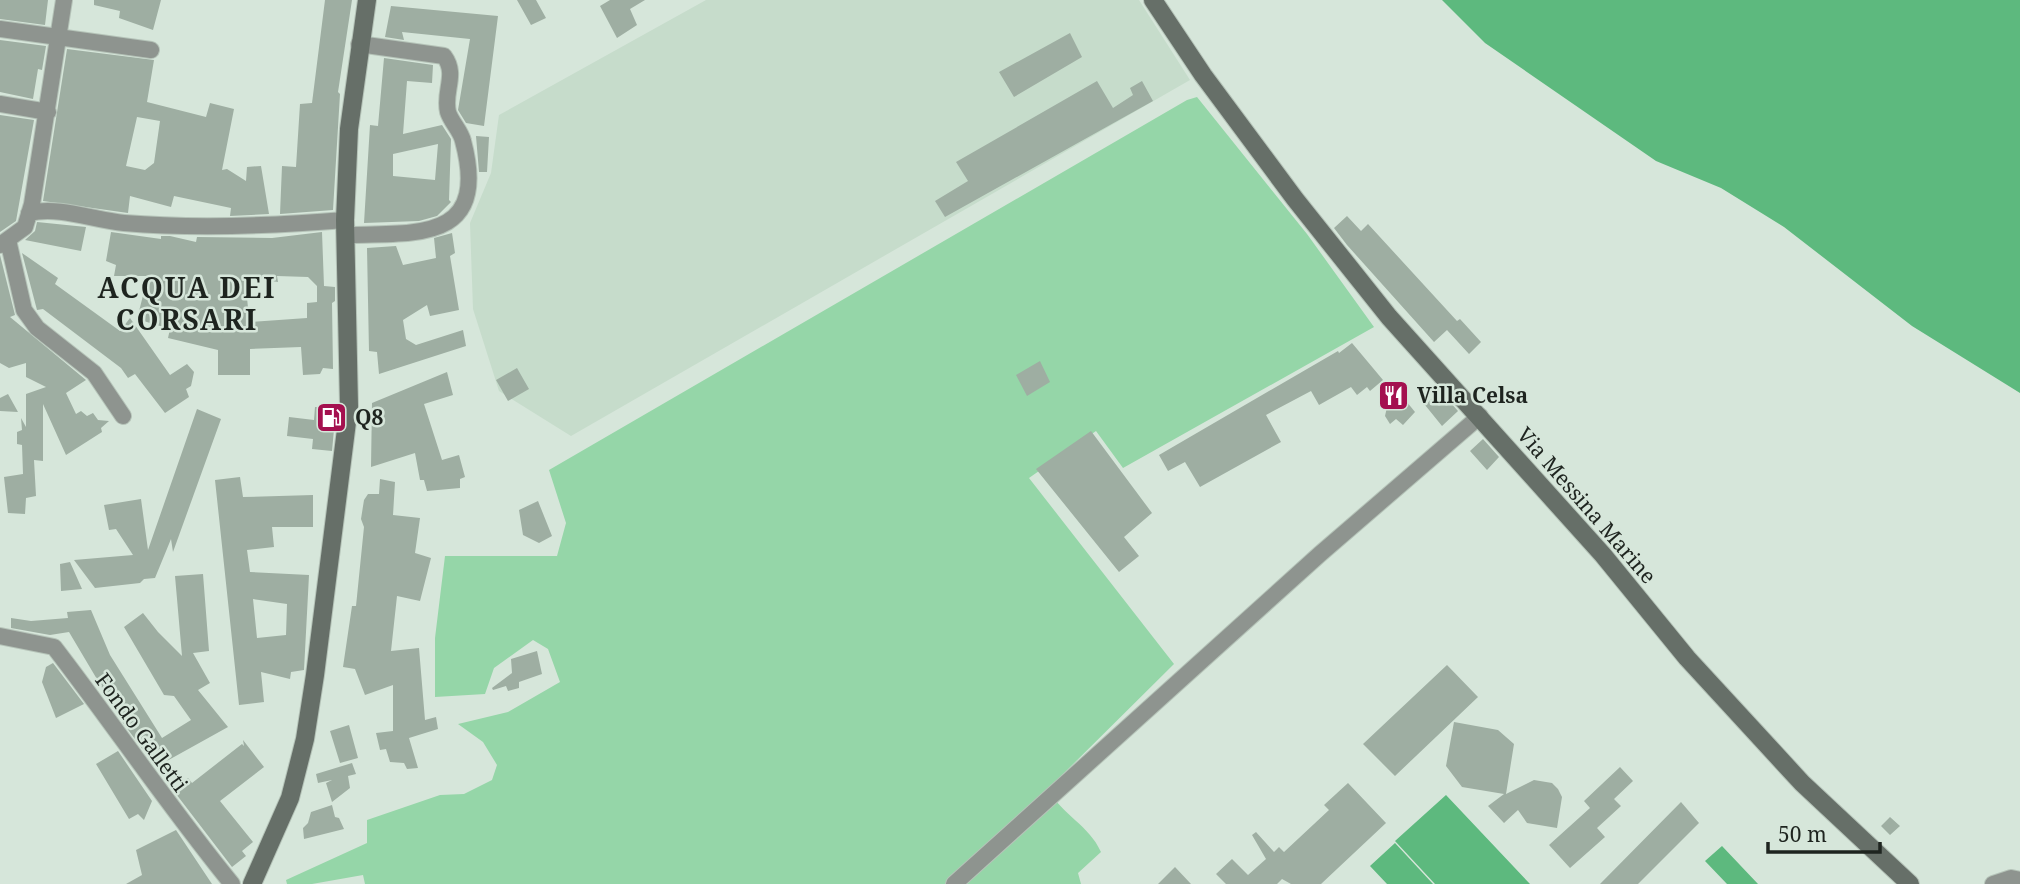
<svg xmlns="http://www.w3.org/2000/svg" width="2020" height="884" viewBox="0 0 2020 884" font-family="'Noto Serif',serif">
	<style>
		.built { fill: #c6dccb }
		.green { fill: #95d6a8 }
		.water { fill: #5db97e }
		.building { fill: #9eaea2; fill-rule: evenodd }
		.lines { fill: none; stroke-linecap: round; stroke-linejoin: round }
		.street-casing { stroke: #b5c3b8; stroke-width: 18 }
		.secondary-casing { stroke: #b5c3b8; stroke-width: 20 }
		.street { stroke: #8e948f; stroke-width: 16 }
		.secondary { stroke: #666f68; stroke-width: 18 }
		.labels { text-anchor: middle; dominant-baseline: central; stroke-width: 5; stroke-linejoin: round; paint-order: stroke }
		.poi-label { font-size: 21px; font-weight: bold; fill: #1e241f; stroke: #d6e6da; text-anchor: start }
		.street-label { font-size: 21px; fill: #1e241f; stroke: #d6e6da }
		.district-label { font-size: 28px; font-weight: bold; letter-spacing: 2px; fill: #1e241f; stroke: #d6e6da }
	</style>
	<rect width="100%" height="100%" fill="#d6e6da"/>
	<path class="built" d="M706 0H1139L1190 80 571 436 499 391 473 309 470 223 491 173 499 115Z"/>
	<path class="green" d="M1197 97 1307 234 1374 327 1123 468 1096 431 1029 478 1174 664 1048 789C1062 815 1089 825 1101 852L1078 873 1081 884H365L363 875 312 884H287L286 880 367 843V820L440 795 464 794 492 780 497 765 483 742 458 724 508 712 560 682 548 649 533 640 494 668 485 694 435 697V638L445 556H557L566 523 549 470 1187 100Z"/>
	<path class="water" d="M1442 0H2020V393L1912 326 1784 227 1721 188 1656 161 1485 43Z
		M1446 795 1530 884H1435L1395 841Z
		M1395 843 1433 884H1387L1370 866Z
		M1722 846 1758 884H1727L1705 861Z"/>
	<path class="building" d="M0 0H48L45 25 0 19Z
		M94 0H161L153 30 119 18 120 11 94 5Z
		M325 0H352L338 92 340 94 333 210 280 214 282 166 296 167 300 104 312 103Z
		M517 0H536L546 18 531 25Z
		M610 0H645L630 9 637 25 617 38 600 6Z
		M391 6 498 16 484 126 466 123 458 110 470 39 402 32 404 40 385 37Z
		M1070 33 1082 57 1014 97 999 72Z
		M0 40 46 46 42 70 38 69 33 99 0 92Z
		M67 49 154 60 147 102 206 117 210 103 234 109 222 170 227 169 246 181 247 167 261 166 269 214 230 216 231 208 174 196 171 207 130 196 128 213 43 201ZM137 117 160 121 154 163 145 170 126 166Z
		M384 58 433 65 432 83 407 81 403 134 442 125 451 139 449 200 451 202 437 216 419 221 364 223 370 125 378 126ZM438 144 435 180 393 176V154Z
		M1097 81 1113 108 1133 95 1130 88 1142 81 1153 101 945 217 935 201 968 181 956 162Z
		M0 115 34 120 16 221 0 232Z
		M476 136 489 137 487 172H479Z
		M1347 216 1361 231 1368 224 1457 321 1460 319 1481 342 1469 354 1447 330 1434 342 1347 245 1334 228Z
		M37 222 86 227 81 251 25 240 35 231Z
		M111 232 161 239V236H170L196 242 197 237 272 238 322 232 324 286 335 287V301L332 303 333 369 323 368 320 374 303 375 301 347 250 349V375H218V350L168 338 170 329 137 319 148 276H114L116 265 106 261ZM277 276 308 277 317 286V302L307 303V318L249 322 252 312 248 308 245 277 278 282Z
		M452 233 455 253 450 256 459 310 430 316 427 305 403 320 406 339 416 345 463 330 466 346 379 374 377 352 369 351 367 248 396 246 403 265 436 258 434 238Z
		M22 253 58 278 55 284 120 331 130 318 170 375 187 364 194 372 191 386 186 389 189 397 165 413 135 374 128 378 121 368 43 309 37 310Z
		M0 255 15 315 10 317 86 380 66 393 76 414 81 411 87 416 93 413 98 420 109 421 101 428 102 432 66 455 43 404V461L34 460 36 496 26 498 25 514 8 513 4 477 23 474 22 445 17 444V432L22 430 21 418 26 427V394L46 387 26 377V363L9 368 0 363Z
		M1352 343 1383 380 1370 391 1367 387 1357 395 1351 387 1319 405 1311 391 1266 415 1281 442 1200 487 1185 462 1168 471 1159 455 1338 351 1339 353Z
		M1040 361 1050 382 1027 396 1016 375Z
		M517 368 529 389 508 401 496 380Z
		M447 372 453 395 424 404 442 460 459 455 465 477 460 479V488L427 491 424 480H420L415 453 371 467 372 403Z
		M1440 391 1458 411 1442 426 1425 405Z
		M8 394 18 412 0 411V398Z
		M1402 396 1415 412 1403 425 1396 419 1390 424 1385 416 1387 407Z
		M315 407 336 408 332 451 312 449 313 439 287 436 289 417 314 420Z
		M197 409 221 419 173 552 171 539 155 578 144 579 140 583 95 588 74 560 133 555 116 529 109 530 104 505 141 499 148 550Z
		M1091 431 1152 513 1124 537 1139 556 1119 572 1036 469Z
		M1483 439 1499 457 1487 470 1470 451Z
		M240 477 243 497 313 495V527H272L274 547 247 550 250 572 309 575 304 670 291 672 290 679 261 672 264 702 239 705 215 480ZM253 599 287 604 286 635 257 638Z
		M380 479 395 482 393 515 420 518 415 553 431 558 420 601 397 596 391 651 419 648 425 720 436 717 438 729 409 738 418 768 407 769 404 763 390 762 386 749 380 750 376 733 393 731V685L365 695 355 669 343 667 352 606H356L364 527 361 519 364 500 368 494H379Z
		M538 501 552 536 539 543 523 535 519 510Z
		M70 562 82 589 61 591 60 564Z
		M203 574 209 651 193 653 210 683 198 690 228 727 156 767 123 723 69 632 50 635 11 628V618L31 621 68 618 67 612 91 610 110 655 162 738 191 720 174 696 164 695 124 627 143 613 158 632 182 656 175 576Z
		M537 651 542 674 519 682V688L508 691 506 686 493 690 492 688 512 673 511 659Z
		M53 663 84 704 56 718 42 682 46 667Z
		M1447 665 1478 697 1395 776 1363 744Z
		M1454 722 1498 730 1514 744 1506 794 1534 780 1552 783 1558 789 1562 797 1557 828 1527 823 1518 810 1504 823 1488 806 1504 794 1462 787 1446 766Z
		M349 725 358 758 340 763 330 731Z
		M243 740 264 767 220 801 253 842 242 851 246 856 232 867 173 790 188 778 192 783 242 744 244 746Z
		M118 751 152 801 144 820 138 814 129 819 96 764Z
		M352 763 356 774 348 776 350 788 332 802 326 783 332 780 318 783 316 774Z
		M1620 767 1633 781 1614 799 1621 806 1597 828 1605 837 1570 868 1549 845 1590 808 1584 801Z
		M1348 783 1386 823 1321 884H1291L1282 879 1277 884H1226L1216 874 1232 859 1248 875 1266 859 1252 835 1256 832 1274 852 1279 847 1284 852 1329 810 1324 805Z
		M1681 802 1699 823 1638 884H1600Z
		M332 805 335 817 339 818 344 829 304 839 303 828 308 823 311 812Z
		M1890 817 1900 826 1890 835 1881 826Z
		M176 830 212 884H126L142 875 136 850Z
		M1175 867 1191 884H1158Z"/>
	<g class="lines">
		<defs>
			<path id="street" d="M0 29 151 50
				M0 104 48 112
				M29 213C60 206 93 220 124 223 198 229 272 226 345 220
				M346 235C417 233 490 242 463 141 461 131 451 122 448 112 443 91 458 75 444 56L359 44
				M8 240 24 310 37 328 94 373 123 416
				M0 245 25 227 32 204 64 0
				M0 636 54 647C114 725 169 807 232 884
				M954 884 1320 554 1480 416
				M1993 884 2011 878 2020 880"/>
			<path id="secondary" d="M1153 0 1203 75 1295 199 1389 317 1603 555 1687 658 1802 783 1910 884
				M252 884 290 798 305 739 315 675 349 406 345 220 349 129 367 0"/>
		</defs>
		<use href="#street" class="street-casing"/>
		<use href="#secondary" class="secondary-casing"/>
		<use href="#street" class="street"/>
		<use href="#secondary" class="secondary"/>
	</g>
	<defs>
		<symbol id="restaurant-square" viewBox="-11 -11 22 22"><rect x="-9" y="-9" width="18" height="18" rx="4" fill="#a4104f" stroke="#d6e6da"/><path d="M-5-6h1v4h1v-4h1v4h1v-4h1v5L-1.5 .5V6h-2V.5L-5-1ZM5-6V6H3V1.5H1.5Q1.5-4 5-6Z" fill="#fff"/></symbol>
		<symbol id="fuel-square" viewBox="-11 -11 22 22"><rect x="-9" y="-9" width="18" height="18" rx="4" fill="#a4104f" stroke="#d6e6da"/><path d="M-5.5-6h7V0h2V4h1.3V-2.5L3-4.5l.8-.8L6-3V5H2.5V1h-1V6h-7ZM-4.2-4.7v3.2H.2V-4.7Z" fill="#fff"/></symbol>
	</defs>
	<g fill-rule="evenodd">
		<use href="#restaurant-square" x="1376" y="378" width="35" height="35"/>
		<use href="#fuel-square" x="314" y="400" width="35" height="35"/>
	</g>
	<g class="labels">
		<g class="poi-label">
			<text x="1417" y="395">Villa Celsa</text>
			<text x="355" y="417">Q8</text>
		</g>
		<g class="street-label">
			<text transform="translate(1587 505) rotate(49)">Via Messina Marine</text>
			<text transform="translate(142 732) rotate(54)">Fondo Galletti</text>
		</g>
		<g class="district-label">
			<text x="187" y="287">ACQUA DEI<tspan x="187" dy="32">CORSARI</tspan></text>
		</g>
	</g>
	<path d="M1768 842v10h112v-10" fill="none" stroke="#1e241f" stroke-width="3.5"/>
	<text x="1778" y="842" font-size="21" fill="#1e241f" stroke="#d6e6da" stroke-width="5" paint-order="stroke">50 m</text>
</svg>
